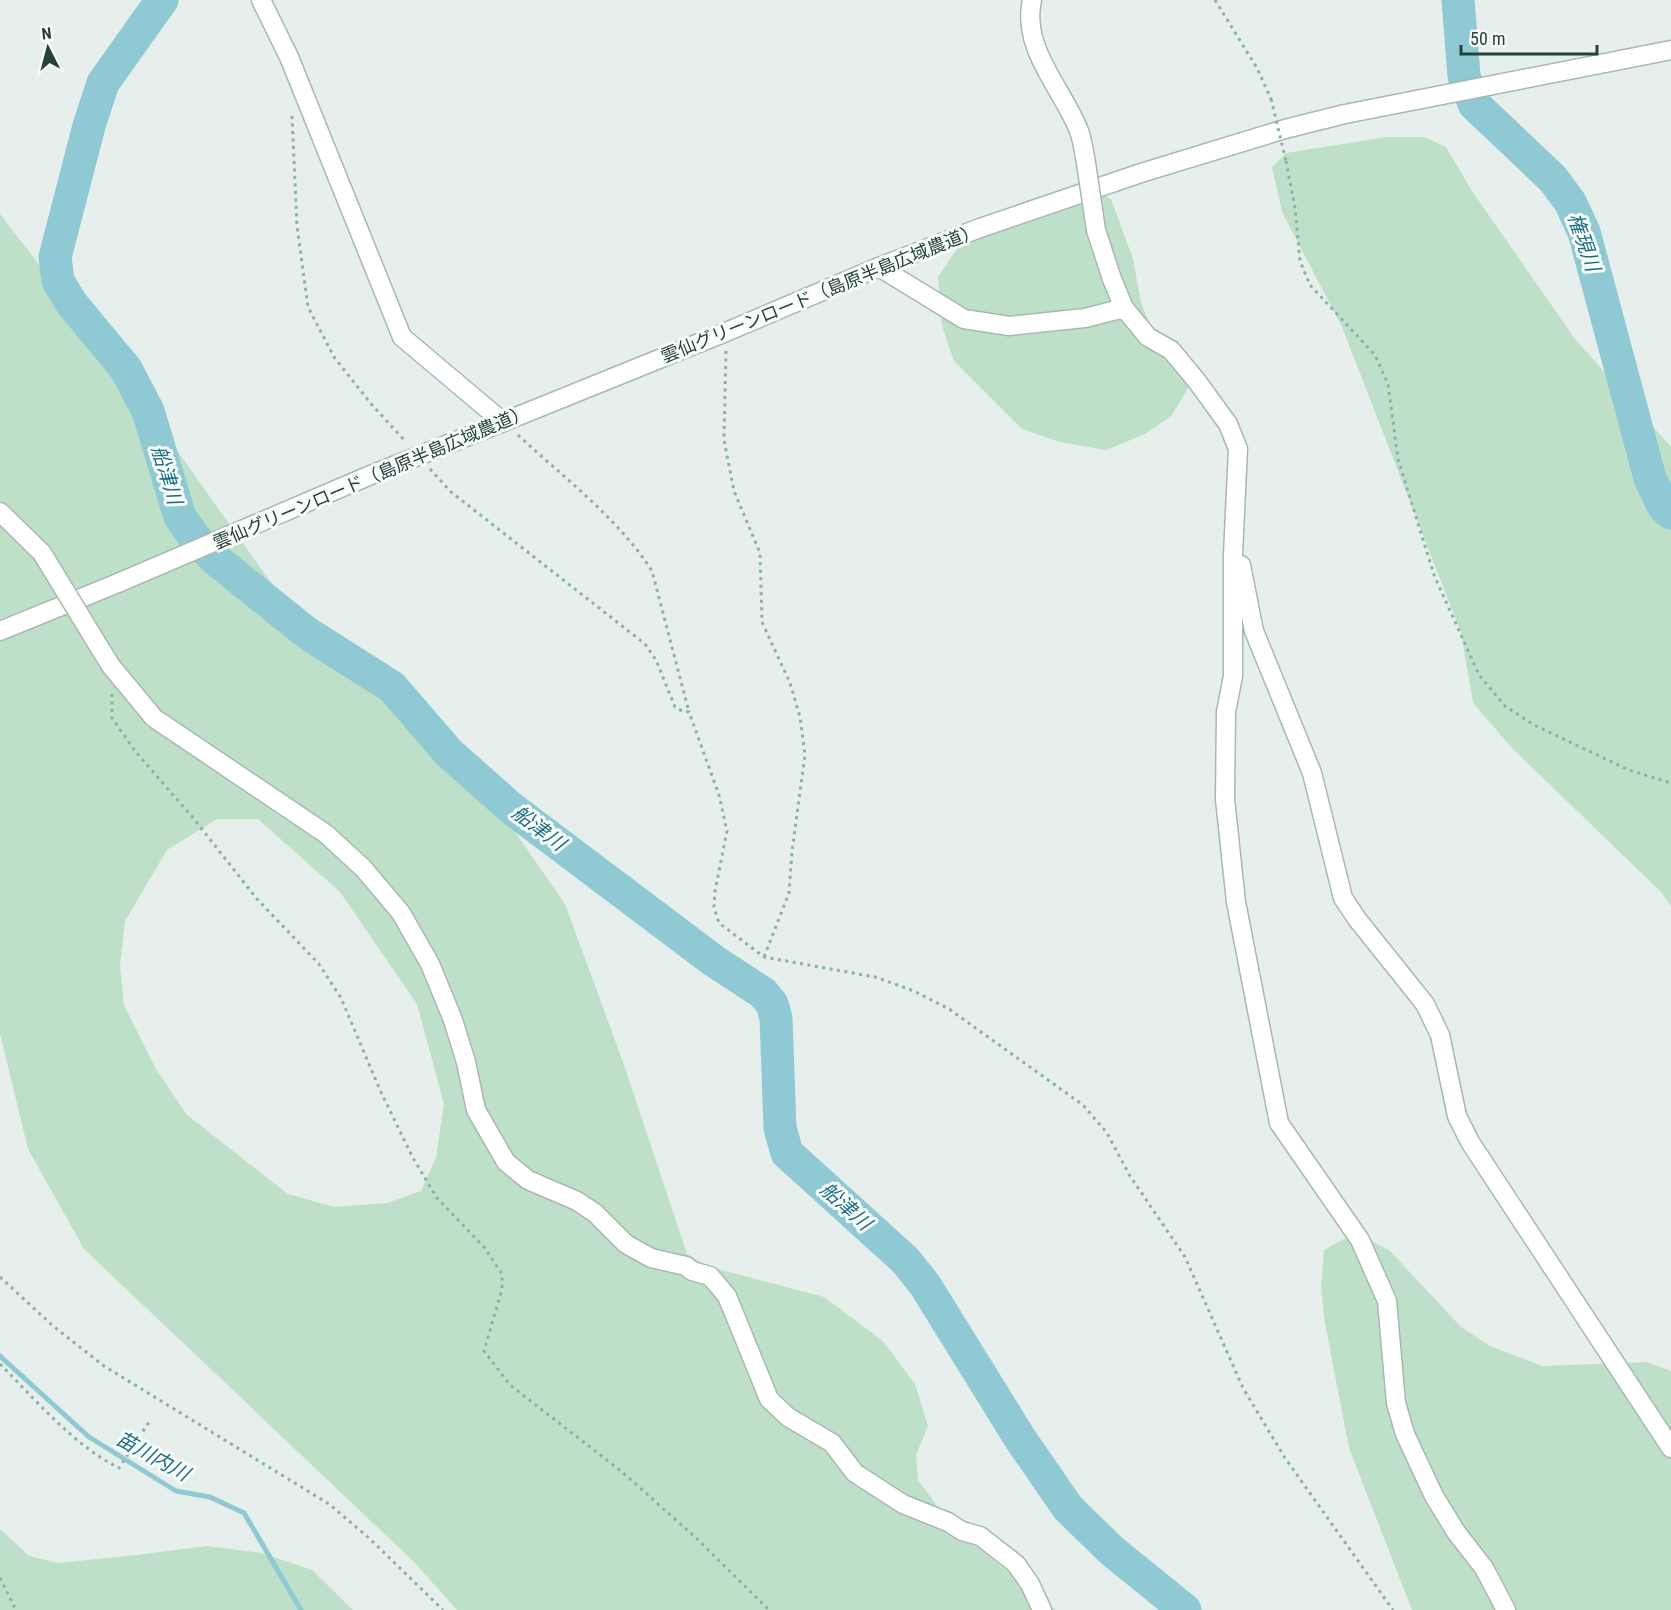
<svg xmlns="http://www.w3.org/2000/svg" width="1671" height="1610" viewBox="0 0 1671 1610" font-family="'Roboto Condensed','Noto Sans JP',sans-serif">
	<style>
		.green { fill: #bfe0c8; fill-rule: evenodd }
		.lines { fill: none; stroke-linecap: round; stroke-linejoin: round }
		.stream { stroke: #8ec9d4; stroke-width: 5 }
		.river { stroke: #8ec9d4; stroke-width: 33 }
		.minor-casing { stroke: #a8b8b2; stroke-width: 21 }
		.path { stroke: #86b3a5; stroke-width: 3; stroke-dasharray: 3 4.5; stroke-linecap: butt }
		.minor { stroke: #fff; stroke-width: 18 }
		.minor-bridge-casing { stroke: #a8b8b2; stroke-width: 21; stroke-linecap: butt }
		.path-bridge { stroke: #86b3a5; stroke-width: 3; stroke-dasharray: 3 4.5; stroke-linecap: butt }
		.minor-bridge { stroke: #fff; stroke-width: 18 }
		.labels { text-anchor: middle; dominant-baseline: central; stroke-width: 6; stroke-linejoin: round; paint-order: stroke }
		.street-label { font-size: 18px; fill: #24423a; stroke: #f7fbf9 }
		.water-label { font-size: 20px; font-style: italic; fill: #1c6f80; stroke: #f7fbf9 }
	</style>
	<rect width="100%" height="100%" fill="#e6efeb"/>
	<path class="green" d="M1387 137H1424L1446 147 1472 191 1575 339 1671 447V906L1661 892 1512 748 1473 703 1461 633 1342 327 1282 212 1272 167 1286 153Z
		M1090 189 1111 199 1133 259 1141 303 1152 330 1190 385 1172 415 1145 434 1106 450 1060 442 1022 429 954 361 942 326 938 277 959 246 994 223Z
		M0 214 119 369 282 598 446 764 511 826 565 904 623 1062 687 1254 710 1267 824 1297 883 1341 915 1384 928 1426 916 1455 918 1480 954 1529 1056 1610H457L413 1561 84 1249 28 1149 0 1034ZM217 819H258L340 892 417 1004 444 1104 436 1158 421 1191 387 1203 334 1207 288 1194 187 1115 156 1069 124 1005 120 965 125 921 167 850Z
		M1360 1235 1389 1250 1461 1327 1490 1346 1542 1366 1646 1362 1671 1371V1610H1412L1349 1448 1324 1318 1321 1285 1324 1250 1342 1240Z
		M0 1529 29 1556 58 1563 137 1555 207 1546 261 1553 312 1570 353 1610H0Z"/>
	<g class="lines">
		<path class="stream" d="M0 1356 89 1437 176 1491 210 1497 244 1513 301 1610"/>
		<path class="river" d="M162 0 103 83 89 126 55 257 58 281 72 304 126 369 148 411 180 517 195 538 215 559 307 633 392 687 449 753 511 808 714 961 763 993 772 1004 776 1018 780 1128 787 1153 905 1260 925 1285 1021 1440 1068 1508 1111 1550 1185 1610
			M1458 0 1464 76 1474 104 1553 179 1570 202 1584 232 1650 478 1663 506 1671 513"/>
		<defs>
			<path id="minor" d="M261 0 289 57 402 337 503 422
				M1032 0C1021 49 1063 89 1079 131 1083 141 1084 153 1086 163
				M1096 230 1112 279 1124 308 1148 337 1171 350 1196 380 1228 424 1238 449 1233 555V676L1226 712 1225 799 1236 902 1279 1123 1360 1240 1387 1301 1396 1403 1405 1434 1434 1496 1456 1532 1484 1568 1506 1610
				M879 267 964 319 1009 326 1085 318 1124 308
				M486 429 726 332 879 267 980 228 1141 173 1285 129 1345 114 1671 50
				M0 512 42 553
				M1241 565 1254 631 1312 773 1343 898 1357 919 1425 1004 1440 1035 1457 1116 1470 1142 1671 1448
				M0 631 118 583
				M101 650 111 666 154 718 326 834 363 868 401 913 430 964 453 1020 466 1062 476 1110 506 1162 528 1180 577 1201 595 1213 626 1244 651 1258 686 1266 692 1271 710 1276 727 1296 769 1399 788 1417 832 1443 855 1473 903 1504 948 1522 962 1531 980 1536 1016 1564 1030 1584 1042 1610"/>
		</defs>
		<use href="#minor" class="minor-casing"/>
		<path class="path" d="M1215 0 1257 68 1271 99
			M292 116 297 226 308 307 334 357 372 405 406 442
			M1286 161 1295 208 1300 261 1310 285 1375 355 1388 384 1398 459 1434 575 1479 675 1505 706 1534 725 1629 770 1671 783
			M726 351 724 440 734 491 760 553 762 622 790 683 800 717 805 755 792 851 789 893 764 957
			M518 435C563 477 619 519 652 571L689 712
			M430 469 451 492 645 644 656 660 675 707 682 711 689 712 719 795 727 831 715 891 714 907 719 923 764 957 875 977 914 991 949 1009 1083 1105 1107 1133 1130 1176 1185 1257 1243 1388 1285 1458 1393 1610
			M112 694V718L135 751 194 819 257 899 319 964 341 998 380 1090 413 1158 437 1198 484 1247 502 1274V1289L484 1351 510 1385 621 1471 695 1537 769 1610
			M0 1277 53 1326 104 1366 329 1504 369 1538 443 1610
			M0 1364C37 1401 72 1444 119 1468L149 1422
			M0 1578 16 1610"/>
		<use href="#minor" class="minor"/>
		<defs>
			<path id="minor-bridge" d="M1086 163 1096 230
				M42 553 101 650
				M118 583 373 474 486 429"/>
		</defs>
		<use href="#minor-bridge" class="minor-bridge-casing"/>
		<path class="path-bridge" d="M1271 99 1286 161"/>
		<use href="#minor-bridge" class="minor-bridge"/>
	</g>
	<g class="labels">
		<g class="street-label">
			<text transform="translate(820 293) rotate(-22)">雲仙グリーンロード（島原半島広域農道）</text>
			<text transform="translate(371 477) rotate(-23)">雲仙グリーンロード（島原半島広域農道）</text>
		</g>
		<g class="water-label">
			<text transform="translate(1584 242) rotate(71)">権現川</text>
			<text transform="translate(167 475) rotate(73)">船津川</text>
			<text transform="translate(539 828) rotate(37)">船津川</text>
			<text transform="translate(846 1206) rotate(42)">船津川</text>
			<text transform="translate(153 1456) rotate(29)">苗川内川</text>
		</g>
	</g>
	<g transform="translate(48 48) rotate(354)" stroke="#f7fbf9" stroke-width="4.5" paint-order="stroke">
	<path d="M0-4.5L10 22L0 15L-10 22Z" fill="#24423a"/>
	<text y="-9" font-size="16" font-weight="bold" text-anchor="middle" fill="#24423a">N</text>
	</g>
	<path d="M1461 45v9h136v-9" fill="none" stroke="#24423a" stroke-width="3"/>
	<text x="1470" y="45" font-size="18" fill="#24423a" stroke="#f7fbf9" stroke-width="4.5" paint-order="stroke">50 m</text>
</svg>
